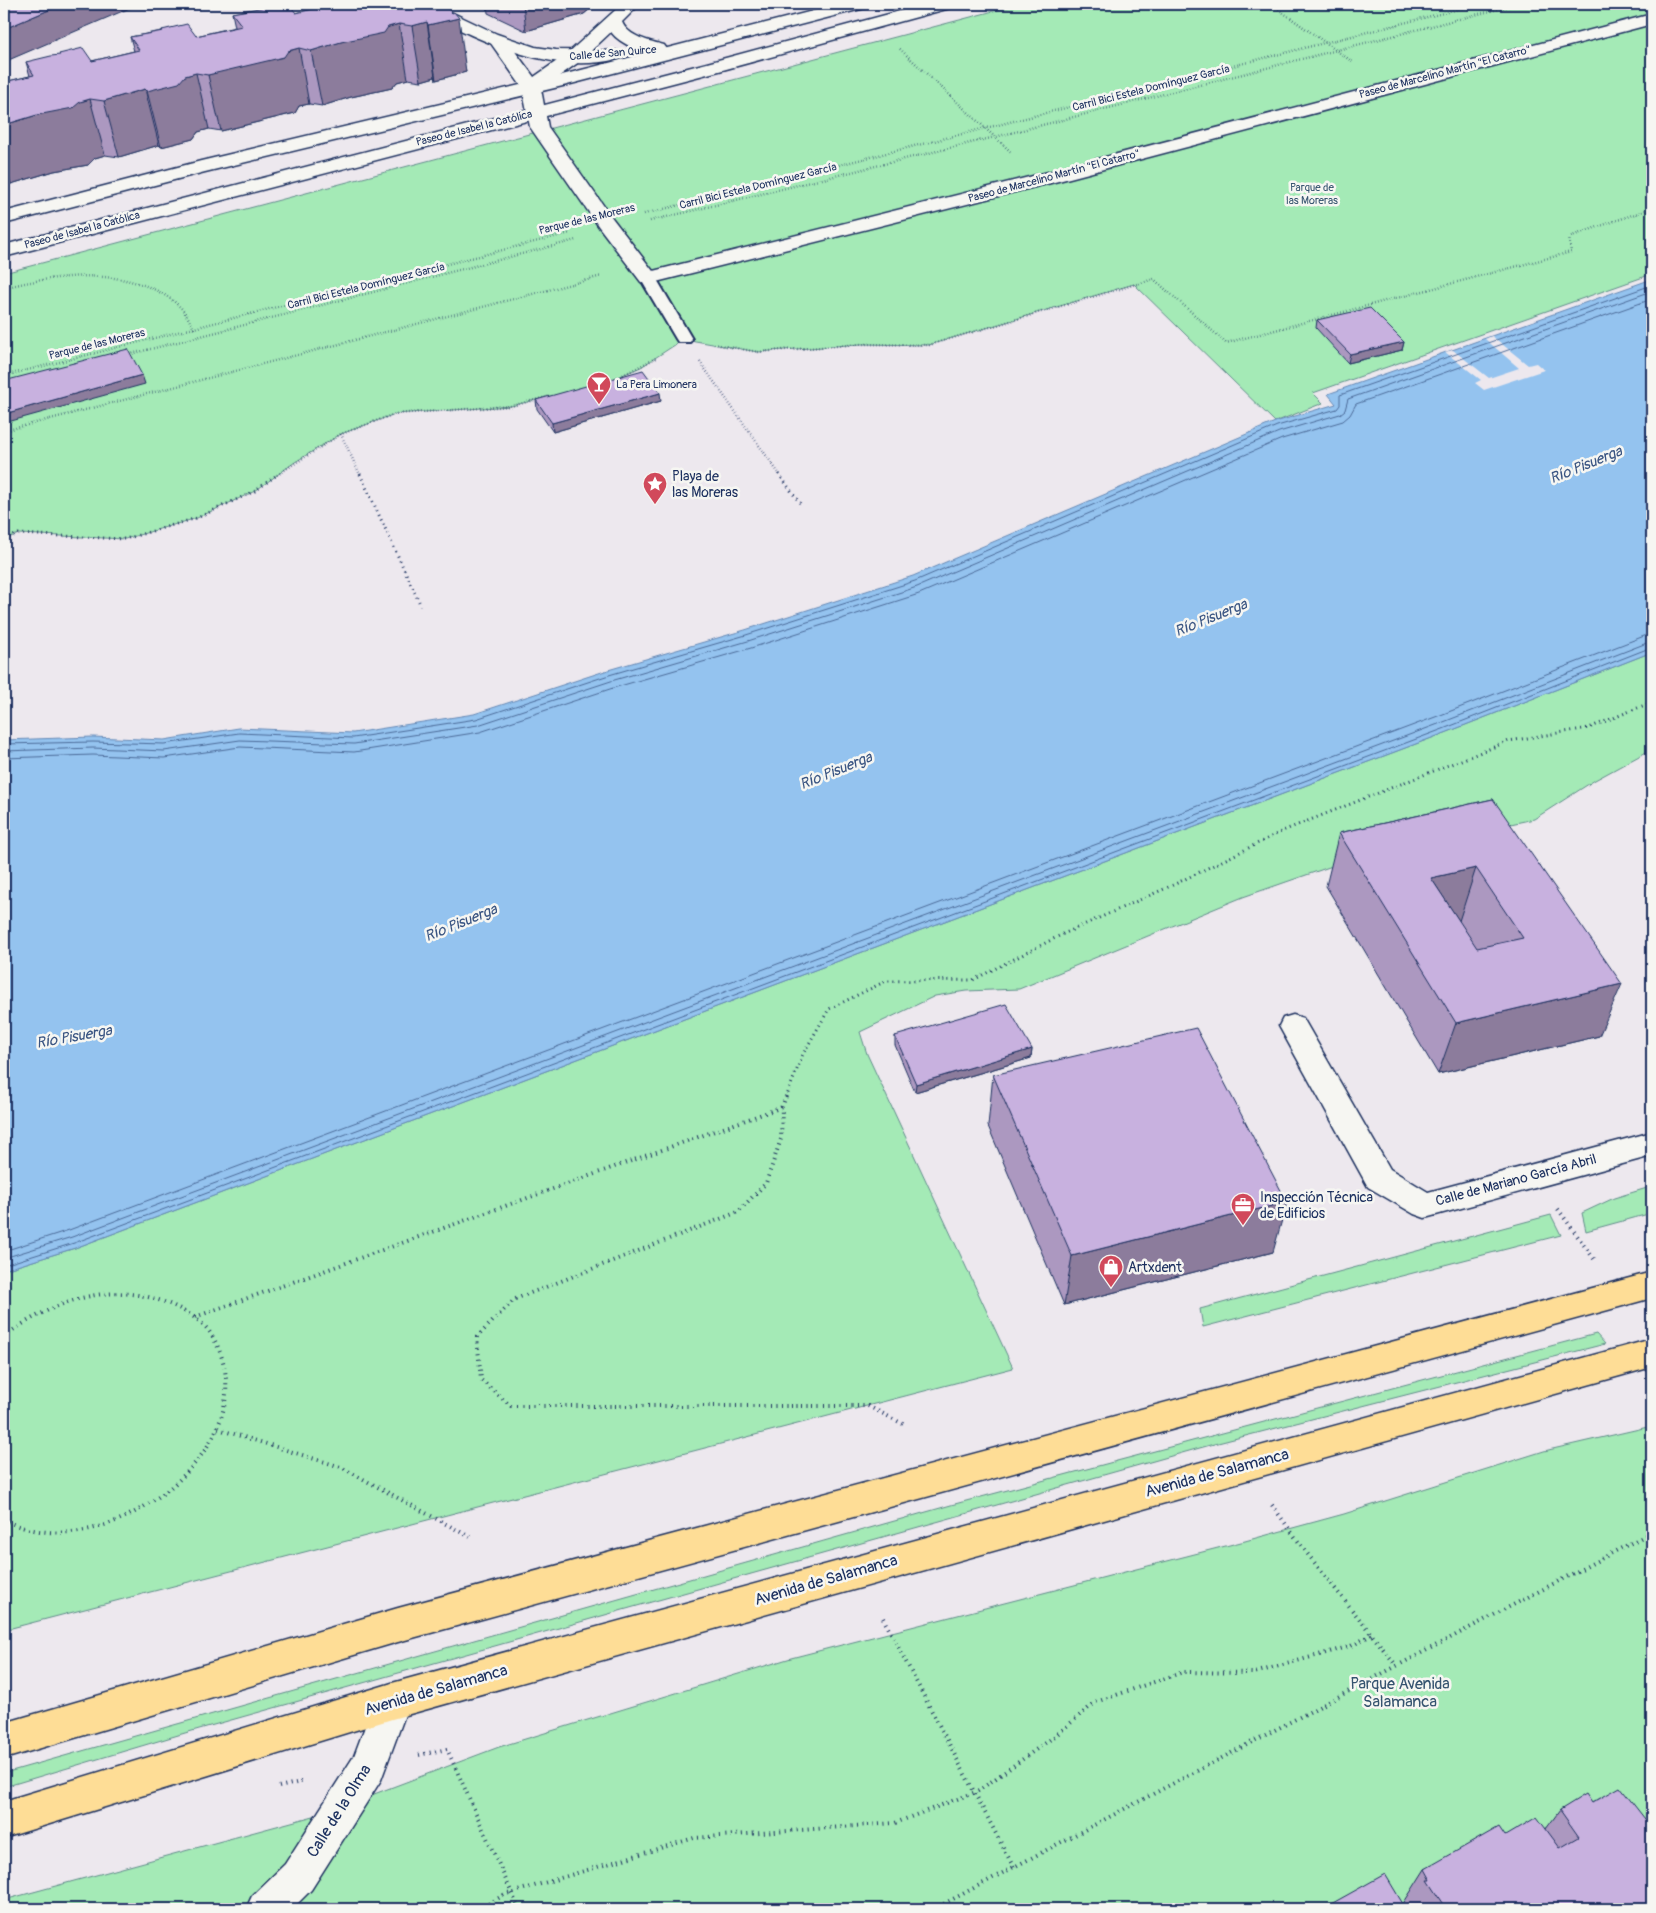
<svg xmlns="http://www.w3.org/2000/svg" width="1656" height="1913" viewBox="0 0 1656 1913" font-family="Pangolin,sans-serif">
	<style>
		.green { fill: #a4eab6; stroke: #608c8a }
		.water { fill: #94c3ef; stroke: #6488b5 }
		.pier { fill: #ede8ee }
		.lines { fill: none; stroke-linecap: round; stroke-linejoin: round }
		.shore { stroke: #4b6a98; stroke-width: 1 }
		.lane-casing { stroke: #1b2f5e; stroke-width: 4 }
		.street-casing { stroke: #1b2f5e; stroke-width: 3 }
		.secondary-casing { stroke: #1b2f5e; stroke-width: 3 }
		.highway-casing { stroke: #1b2f5e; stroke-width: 3 }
		.path-far2 { stroke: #1b2f5e; stroke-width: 2.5; stroke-dasharray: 0.5 2.5; stroke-linecap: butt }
		.path-far1 { stroke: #1b2f5e; stroke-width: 3; stroke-dasharray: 1 4; stroke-linecap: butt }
		.path { stroke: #1b2f5e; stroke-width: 4; stroke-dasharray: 1 4.5; stroke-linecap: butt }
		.lane { fill: #f6f6f2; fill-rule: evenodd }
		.street { fill: #f6f6f2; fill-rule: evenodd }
		.secondary { fill: #f6f6f2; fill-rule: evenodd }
		.highway { fill: #fedd96; fill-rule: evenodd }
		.wall { fill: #ac98c0; stroke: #1b2f5e }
		.shaded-wall { fill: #8c7c9c; stroke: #1b2f5e }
		.building { fill: #c8b1df; stroke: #1b2f5e; fill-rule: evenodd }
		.labels { text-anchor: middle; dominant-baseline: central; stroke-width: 5; stroke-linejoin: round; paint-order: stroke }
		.far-street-label { font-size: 11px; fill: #1b2f5e; stroke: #f6f6f2 }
		.far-park-label { font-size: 11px; fill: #365470; stroke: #f6f6f2 }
		.far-poi-label { font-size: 11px; fill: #1b2f5e; stroke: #f6f6f2; text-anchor: start }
		.poi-label { font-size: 14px; fill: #1b2f5e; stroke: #f6f6f2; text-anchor: start }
		.street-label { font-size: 14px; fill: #1b2f5e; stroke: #f6f6f2 }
		.water-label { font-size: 15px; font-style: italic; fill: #395482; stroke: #f6f6f2 }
		.near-street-label { font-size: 16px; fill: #1b2f5e; stroke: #f6f6f2 }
		.near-park-label { font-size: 16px; fill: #365470; stroke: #f6f6f2 }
	</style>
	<rect width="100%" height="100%" fill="#ede8ee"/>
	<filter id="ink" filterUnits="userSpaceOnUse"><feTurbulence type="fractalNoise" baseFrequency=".02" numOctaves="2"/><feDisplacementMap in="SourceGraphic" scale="10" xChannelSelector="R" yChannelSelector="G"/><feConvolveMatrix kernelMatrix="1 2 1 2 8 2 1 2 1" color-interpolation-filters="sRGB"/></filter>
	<g filter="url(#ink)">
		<path class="green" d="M1020 4H1652V274L1313 393 1323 403 1275 422 1134 284 929 345 861 344 758 352 684 339 641 367 604 383 511 406 395 414 341 434 295 462 255 491 197 518 125 539 19 534 4 539V273Z
			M1652 652V749L1595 780 1534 819 1361 856 1243 897 1019 989 966 991 935 996 860 1032 867 1054 1013 1368 4 1630V1270L75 1248 1445 733Z
			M1647 1188 1652 1190V1213L1586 1231 1582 1213 1614 1198Z
			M1551 1215 1561 1235 1203 1327 1200 1309Z
			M1596 1334 1605 1344 1214 1444 185 1733 4 1787V1773L15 1770 951 1505Z
			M1652 1426V1868L1602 1797 1400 1909H4V1900L321 1814 499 1747 791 1658 1245 1541 1344 1514 1544 1451Z"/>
		<path class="water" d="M1652 279V652L1445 733 75 1248 4 1270V740L93 737 164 740 239 728 353 733 474 714 608 670 745 630 913 576 1275 422 1336 404 1328 394Z"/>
		<path class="pier" d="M1492 336 1528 365 1536 363 1544 370 1484 390 1475 383 1481 380 1445 352 1453 350 1489 378 1519 368 1485 339Z"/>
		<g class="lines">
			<path class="shore" d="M4 744 93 742 164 744 239 733 353 738 476 719 609 675 746 635 915 581 1277 426 1337 409 1340 405V395L1652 285
				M4 751 93 748 164 751 240 740 354 744 478 725 611 681 748 641 917 587 1279 432 1340 414 1345 410 1348 399 1652 291
				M4 758 93 755 164 758 240 747 354 752 480 732 613 688 751 648 919 594 1282 439 1343 421 1350 415 1356 404 1652 299
				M4 1251 69 1230 1438 716 1652 633
				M4 1258 72 1237 1441 723 1652 641
				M4 1265 74 1243 1443 729 1652 647"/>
			<defs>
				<path id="lane" d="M648 273 656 278 692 339 690 342H678L676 339 640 278Z"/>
				<path id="street" d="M622 4H640L622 22C628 37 650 41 664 45L667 49 664 53C649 57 621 45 611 32L579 62 541 89 548 127 613 219 653 271 1033 176 1652 14V24L1047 184 648 284 641 282 599 227 530 127 522 87 490 42 493 38H505L534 77 567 54Z
					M1293 1015 1303 1018 1390 1169 1428 1192 1652 1132V1156L1425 1218 1414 1214 1368 1187 1279 1026 1283 1018Z
					M392 1683 405 1689 410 1701 381 1780 311 1890 292 1909H246L252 1896 285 1864 354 1756 379 1689Z"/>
				<path id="secondary" d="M413 4H434L497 34 535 47 556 50 617 51 620 55 617 59C546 76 476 38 415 8Z
					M840 4H867L865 8 567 85 205 172 4 224V212L201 161 558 76Z
					M926 4H952L950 8 719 71 4 257V245L707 63Z"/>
				<path id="highway" d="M1652 1272V1298L398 1642 4 1759V1723L398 1608Z
					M1652 1339V1367L392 1719 4 1838V1801L392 1683Z"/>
			</defs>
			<use href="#lane" class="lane-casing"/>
			<use href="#street" class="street-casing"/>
			<use href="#secondary" class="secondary-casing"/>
			<use href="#highway" class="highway-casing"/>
			<path class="path-far2" d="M1271 4 1354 63
				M900 49 1012 153
				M644 214 1479 4
				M650 221 995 137 1518 4
				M4 288C56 274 137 265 180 307 186 313 190 321 194 329
				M714 344 758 352 861 344 929 345 1154 279 1226 343 1571 252 1569 237 1652 208
				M127 355 576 240
				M700 362 780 475
				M4 376 570 233
				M615 379 656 358
				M4 431 602 276
				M341 434 360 475
				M277 475 341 434 395 414 511 406 551 396"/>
			<path class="path-far1" d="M360 474 421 606
				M779 474 802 506
				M4 539 19 534 125 539 197 518 255 491 278 474
				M786 1098 803 1054 829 1009 886 981 973 980 1061 935 1173 885 1285 830 1509 741 1589 728 1652 702"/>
			<path class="path" d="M786 1096 782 1107 781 1139 766 1183 738 1212 515 1299 477 1337 481 1380 511 1406H868L903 1424
				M1558 1209 1594 1259
				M195 1317 782 1107
				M4 1336C57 1300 112 1278 174 1306 189 1313 206 1323 214 1339 254 1414 189 1486 125 1517 87 1535 42 1539 4 1520
				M218 1429 341 1467 470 1537
				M1272 1505 1306 1552 1396 1665
				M883 1618 1014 1868
				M419 1755 447 1749 519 1909
				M279 1787 305 1781
				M479 1909 504 1895 694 1838 895 1823 978 1791 1055 1736 1096 1702 1183 1672 1254 1673 1351 1646 1373 1634
				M934 1909 1652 1532"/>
			<use href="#lane" class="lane"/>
			<use href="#street" class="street"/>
			<use href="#secondary" class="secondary"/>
			<use href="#highway" class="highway"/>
		</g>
		<path class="wall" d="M331 4H443L466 72 436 80 435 77 421 81 408 79 397 82 392 88 351 97 322 106 309 104 299 106 295 113 221 131 209 129 198 132 193 139 161 147 159 145 119 157 105 155 95 158 88 165 54 171 11 184 4 183V82L30 76 26 62 92 61 134 51 130 37 162 31V30L196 36 235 27 232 13 263 8 262 6 296 13Z
			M487 4H596L584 14 526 31 488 13Z
			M1317 320 1404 342 1402 350 1348 363 1316 328Z
			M536 400 661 401 553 432 537 409Z
			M1493 799 1599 1036 1438 1074 1326 886 1339 833Z
			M895 1036 1032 1049 1031 1058 915 1092 895 1045Z
			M993 1075 1273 1252 1064 1305 988 1126Z
			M1560 1810 1652 1909H1322L1403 1904 1425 1869 1505 1836 1546 1829Z"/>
		<path class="shaded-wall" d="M63 4H139L4 62V29Z
			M523 4H596L584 14 526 31Z
			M716 4H731L716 7Z
			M459 18 466 72 436 80 428 25Z
			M427 22 435 77 421 81 412 26Z
			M399 24 408 79 397 82 392 88 351 97 322 106 311 51Z
			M299 48 309 104 299 106 295 113 221 131 208 75Z
			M196 73 209 129 198 132 193 139 161 147 147 91 185 76Z
			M145 89 159 145 119 157 104 101Z
			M90 99 105 155 95 158 88 165 54 171 11 184 4 160V125Z
			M1404 342 1402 350 1348 363 1350 354Z
			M142 375 145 384 4 423V414Z
			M660 393 661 401 553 432 552 423Z
			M1476 868 1459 921 1431 878Z
			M1622 984 1599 1036 1438 1074 1456 1023Z
			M1032 1049 1031 1058 915 1092 916 1084Z
			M1287 1202 1273 1252 1064 1305 1072 1256Z"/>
		<path class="building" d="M4 4H63L4 29Z
			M272 4H289L296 13 334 4H443L452 13 454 12 459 18 428 25 427 22 412 26 399 24 388 27 384 33 341 42 311 51 299 48 288 51 284 57 208 75 196 73 185 76 179 83 147 91 145 89 104 101 90 99 80 102 73 108 37 115 4 125V82L34 75 26 62 51 56 60 55 59 54 83 48 92 61 139 50 130 37 163 31 162 30 187 24 196 36 242 26 232 13 264 7 262 6Z
			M1370 308 1404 342 1350 354 1317 320Z
			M128 349 142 375 4 414V381Z
			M643 370 660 393 552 423 536 400Z
			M1493 799 1622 984 1456 1023 1339 833ZM1476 868 1523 938 1477 948 1431 878Z
			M1006 1004 1032 1049 916 1084 895 1036Z
			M1196 1028 1287 1202 1072 1256 993 1075Z
			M1620 1787 1645 1819 1652 1815V1909H1447L1428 1880H1431L1425 1869 1499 1827 1505 1836 1537 1817 1560 1848 1579 1837 1560 1810 1586 1794 1592 1803Z
			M1385 1874 1406 1909H1322Z"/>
	</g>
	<defs>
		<symbol id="bar-pin" viewBox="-11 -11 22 30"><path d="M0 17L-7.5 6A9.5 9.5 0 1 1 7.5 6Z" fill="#d1495b" stroke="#f6f6f2"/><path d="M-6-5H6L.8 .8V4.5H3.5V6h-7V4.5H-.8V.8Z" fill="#fff"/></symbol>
		<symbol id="sight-pin" viewBox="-11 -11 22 30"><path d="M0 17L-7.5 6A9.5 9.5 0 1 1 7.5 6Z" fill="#d1495b" stroke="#f6f6f2"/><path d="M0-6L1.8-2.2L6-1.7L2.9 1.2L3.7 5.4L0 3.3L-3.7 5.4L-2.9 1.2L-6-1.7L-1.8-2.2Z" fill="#fff"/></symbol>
		<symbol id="office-pin" viewBox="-11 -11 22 30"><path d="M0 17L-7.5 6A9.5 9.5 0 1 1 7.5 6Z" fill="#d1495b" stroke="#f6f6f2"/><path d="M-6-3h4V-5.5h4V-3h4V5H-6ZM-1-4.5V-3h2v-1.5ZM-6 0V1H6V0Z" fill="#fff"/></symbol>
		<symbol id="shop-pin" viewBox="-11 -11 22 30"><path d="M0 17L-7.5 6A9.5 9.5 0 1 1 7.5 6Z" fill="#d1495b" stroke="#f6f6f2"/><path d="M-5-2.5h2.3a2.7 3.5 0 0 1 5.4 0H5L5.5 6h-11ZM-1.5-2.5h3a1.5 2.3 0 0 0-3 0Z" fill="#fff"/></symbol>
	</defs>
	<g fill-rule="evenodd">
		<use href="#bar-pin" x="585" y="370" width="28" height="38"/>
		<use href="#sight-pin" x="641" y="470" width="28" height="38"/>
		<use href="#office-pin" x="1229" y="1191" width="28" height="38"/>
		<use href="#shop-pin" x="1097" y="1253" width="28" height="38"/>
	</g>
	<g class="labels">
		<g class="far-street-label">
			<text transform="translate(613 53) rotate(-5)">Calle de San Quirce</text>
			<text transform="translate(1445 72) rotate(-15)">Paseo de Marcelino Martín "El Catarro"</text>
			<text transform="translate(1151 88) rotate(-14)">Carril Bici Estela Domínguez García</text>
			<text transform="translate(474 128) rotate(-14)">Paseo de Isabel la Católica</text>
			<text transform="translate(1054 176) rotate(-15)">Paseo de Marcelino Martín "El Catarro"</text>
			<text transform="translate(758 186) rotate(-14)">Carril Bici Estela Domínguez García</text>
			<text transform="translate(587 219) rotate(-14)">Parque de las Moreras</text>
			<text transform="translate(82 230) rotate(-15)">Paseo de Isabel la Católica</text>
			<text transform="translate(366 286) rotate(-14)">Carril Bici Estela Domínguez García</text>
			<text transform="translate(97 344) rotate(-14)">Parque de las Moreras</text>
		</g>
		<g class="far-park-label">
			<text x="1312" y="187">Parque de<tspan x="1312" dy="13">las Moreras</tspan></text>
		</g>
		<g class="far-poi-label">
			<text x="616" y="384">La Pera Limonera</text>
		</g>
		<g class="poi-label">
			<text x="672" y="476">Playa de<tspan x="672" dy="16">las Moreras</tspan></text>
			<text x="1260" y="1197">Inspección Técnica<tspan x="1260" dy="16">de Edificios</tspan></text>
			<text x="1128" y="1267">Artxdent</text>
		</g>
		<g class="street-label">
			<text transform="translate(1516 1180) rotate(-15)">Calle de Mariano García Abril</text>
		</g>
		<g class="water-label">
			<text transform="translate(1586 465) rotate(-22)">Río Pisuerga</text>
			<text transform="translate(1211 618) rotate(-22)">Río Pisuerga</text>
			<text transform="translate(836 771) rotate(-22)">Río Pisuerga</text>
			<text transform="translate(461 923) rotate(-22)">Río Pisuerga</text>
			<text transform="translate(74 1037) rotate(-10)">Río Pisuerga</text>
		</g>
		<g class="near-street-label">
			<text transform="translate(1217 1473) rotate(-15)">Avenida de Salamanca</text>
			<text transform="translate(826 1580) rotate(-16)">Avenida de Salamanca</text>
			<text transform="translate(436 1690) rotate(-16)">Avenida de Salamanca</text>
			<text transform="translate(339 1811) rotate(-58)">Calle de la Olma</text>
		</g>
		<g class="near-park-label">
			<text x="1400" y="1684">Parque Avenida<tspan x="1400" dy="18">Salamanca</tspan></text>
		</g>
	</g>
	<rect width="1656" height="1913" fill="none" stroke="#f6f6f2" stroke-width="20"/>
	<rect x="10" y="10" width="1636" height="1893" fill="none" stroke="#1b2f5e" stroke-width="2" filter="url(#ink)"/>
</svg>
